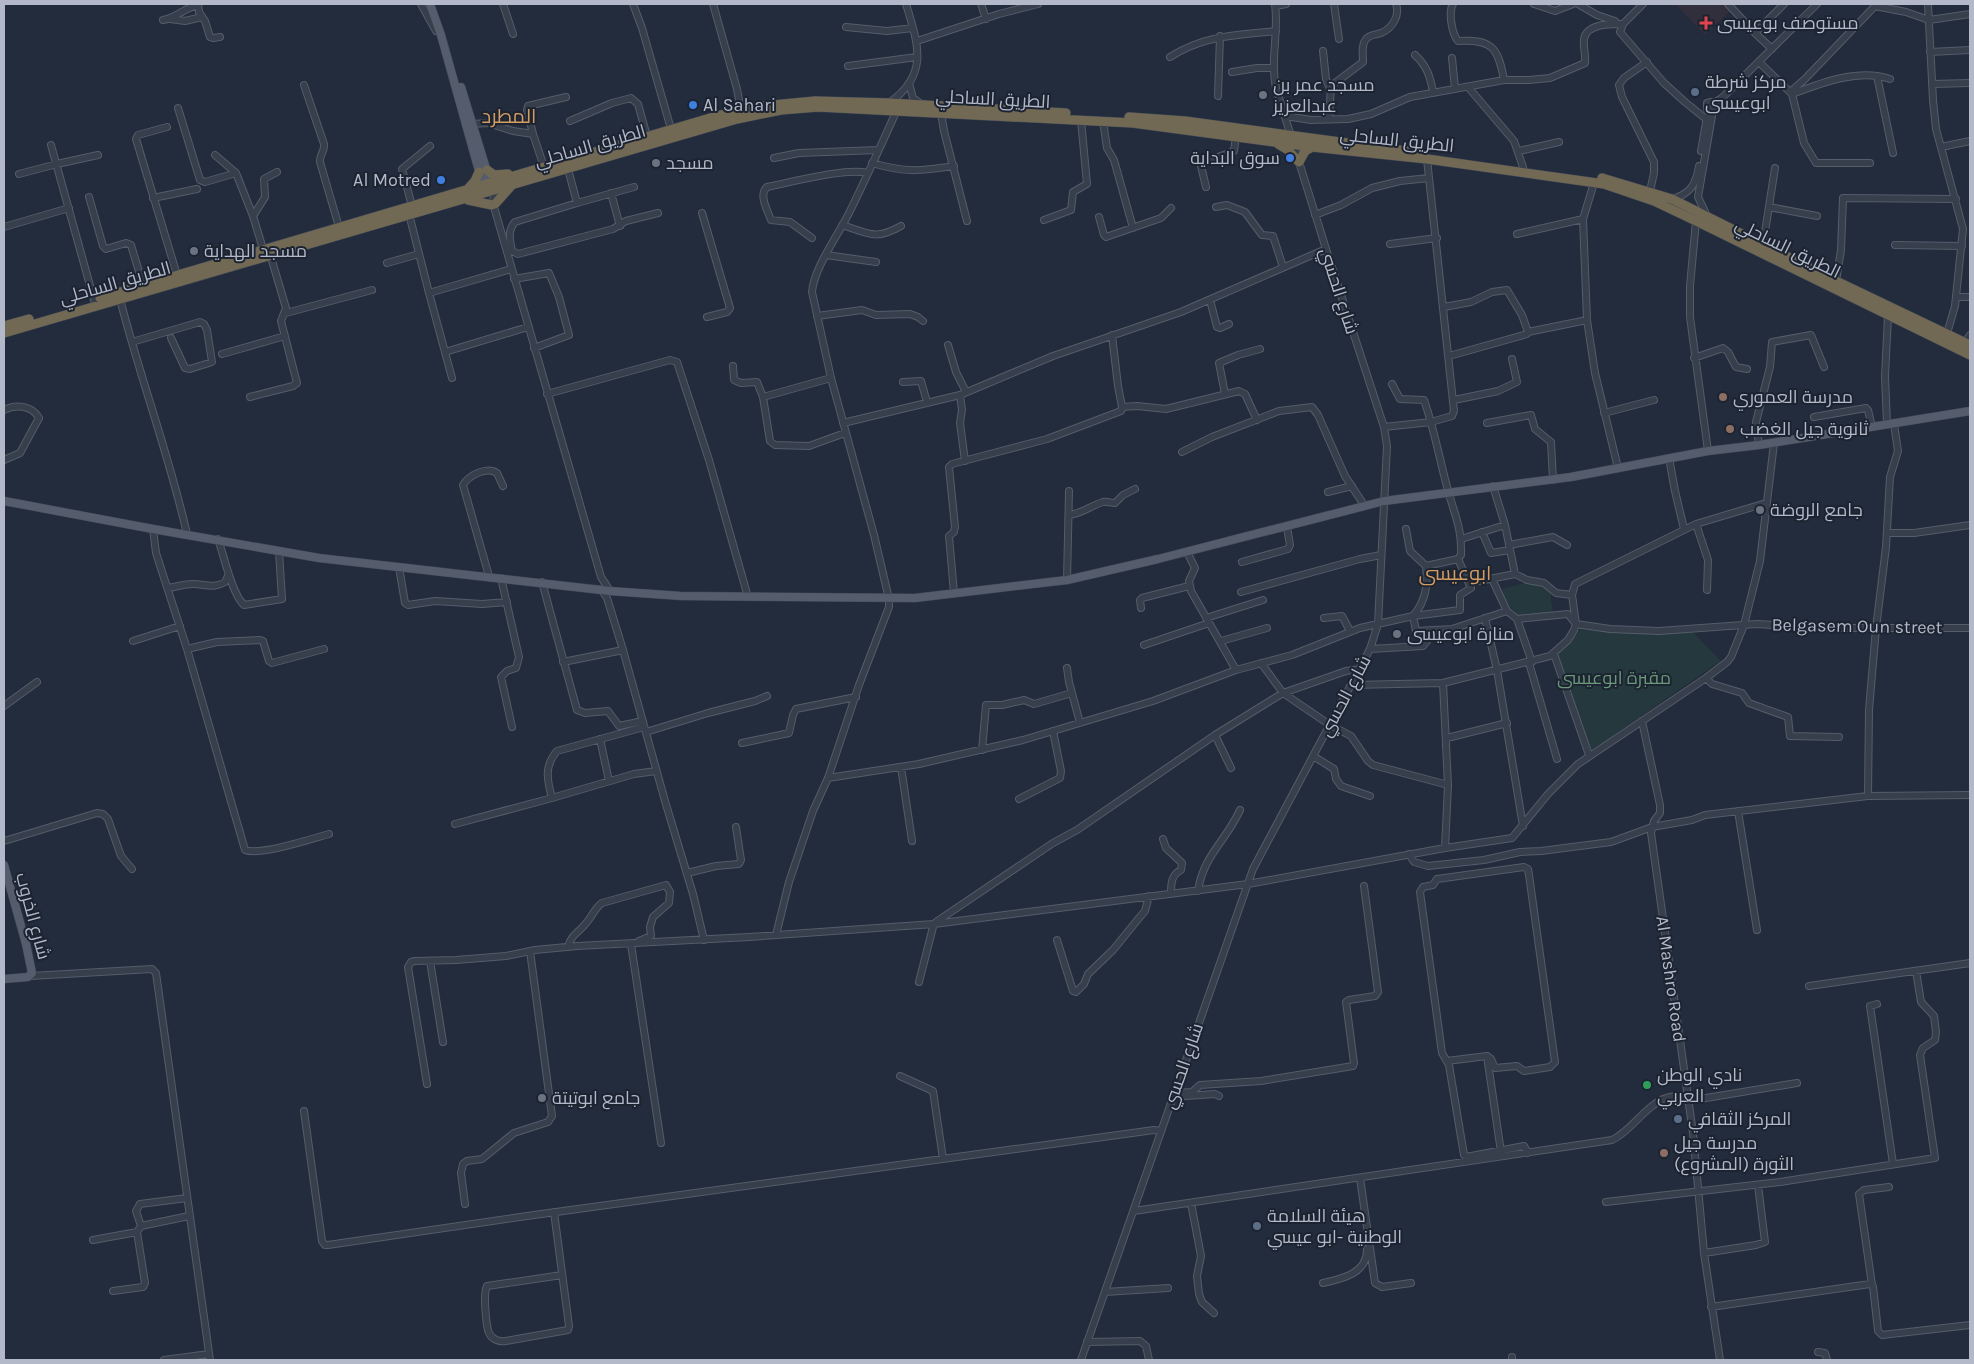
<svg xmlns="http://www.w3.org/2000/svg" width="1974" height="1364" viewBox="0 0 1974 1364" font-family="Karla,Cairo,sans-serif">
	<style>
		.medical { fill: #322f3d }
		.green { fill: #25383d }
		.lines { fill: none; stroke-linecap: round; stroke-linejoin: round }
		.minor-casing { stroke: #555c6a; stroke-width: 8 }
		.major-casing { stroke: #404755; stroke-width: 9 }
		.highway-casing { stroke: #424957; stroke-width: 10 }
		.minor { stroke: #373e4c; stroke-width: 6 }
		.major { stroke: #555d6c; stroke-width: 8 }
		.highway { stroke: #726954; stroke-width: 9 }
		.health-dot { fill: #e0444e; stroke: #1c2331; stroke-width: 2 }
		.service-dot { fill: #5c6f8a; stroke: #1c2331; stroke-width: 2 }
		.worship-dot { fill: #6b7280; stroke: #1c2331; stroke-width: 2 }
		.shop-dot { fill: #3f7fe0; stroke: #1c2331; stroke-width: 2 }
		.education-dot { fill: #8d6e63; stroke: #1c2331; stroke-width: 2 }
		.leisure-dot { fill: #2e9e5b; stroke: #1c2331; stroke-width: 2 }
		.labels { text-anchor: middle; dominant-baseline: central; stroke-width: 4; stroke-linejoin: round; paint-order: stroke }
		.poi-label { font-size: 18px; fill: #b3b9c8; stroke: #1c2331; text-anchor: start }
		.street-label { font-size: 18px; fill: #b3b9c8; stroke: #1c2331 }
		.park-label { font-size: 18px; fill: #6a9879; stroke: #1c2331 }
		.quarter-label { font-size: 20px; fill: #d39d62; stroke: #1c2331 }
	</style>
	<rect width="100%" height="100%" fill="#232c3c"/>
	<path class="medical" d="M1675 4H1723L1730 11 1705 35Z"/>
	<path class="green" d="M1528 582 1545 586 1550 592 1553 613 1519 616C1510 608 1505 600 1502 589Z
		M1581 628 1630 633 1693 632 1721 661 1593 749 1589 748 1558 657V653L1572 640Z"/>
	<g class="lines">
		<defs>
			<path id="minor" d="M198 4 199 12 205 21 210 37 213 38 220 37
				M421 4 436 31
				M503 4 513 34
				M633 4 642 28 671 129
				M713 4 737 89 741 110
				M981 4 986 19
				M1334 4 1339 39
				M1453 4C1448 12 1452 34 1458 41 1492 39 1498 47 1504 80
				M1534 4 1555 11 1573 4
				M1578 4 1597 15 1615 21
				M1643 4 1623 24 1620 32 1664 83 1685 102 1706 119
				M1728 4 1755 33
				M1928 4 1933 100 1936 129 1963 229 1955 306 1946 337
				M1276 6 1286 4
				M170 19 185 21 202 17
				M163 20C176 18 184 8 198 5
				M846 27 887 31 913 28
				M917 41 999 14 1038 4
				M1772 49 1755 33 1784 4
				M1323 51 1326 79 1330 89
				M1930 52 1970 50
				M1415 55C1427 66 1430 76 1433 92
				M1170 57C1205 35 1237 35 1276 31
				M1452 58 1455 88
				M1647 62 1624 78 1619 85 1622 97 1654 162V173L1650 191
				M1759 62 1792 94 1804 143 1816 163H1870
				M848 66 917 57
				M1232 72 1257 68H1274
				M1877 76 1893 153
				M909 83 913 98 921 104
				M1932 84 1970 83
				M304 85 324 144C325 152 319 155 320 162L339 227
				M1468 87 1514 141 1523 167
				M1790 92 1805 79 1875 6 1906 12 1929 20 1970 14
				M1792 94C1821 83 1859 68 1890 79
				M1218 96 1220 36
				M889 103C930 74 918 44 906 4
				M1714 103 1715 107 1713 110 1707 109V103L1711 102 1714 103 1722 98 1817 4
				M178 108 200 180 205 182 236 173
				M941 113 944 131 967 221
				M1285 116 1311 120 1348 119 1371 114 1410 97 1504 80H1529L1550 78 1585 63C1586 55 1583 47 1584 39 1587 23 1611 24 1623 24
				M1329 119 1331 86 1363 62C1363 54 1361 45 1366 39 1370 34 1376 35 1381 33 1393 28 1400 15 1396 4
				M570 121 612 103 631 98 638 104 647 136
				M1103 121 1107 148 1114 160 1133 228
				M472 124 488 123 513 131 533 134 544 167
				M167 127 138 135 136 139 177 275
				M533 134 527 110 528 106 566 97
				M51 145 94 300
				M1941 147 1970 141
				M1519 151 1559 142
				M1701 151 1707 117
				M215 155 236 173 253 216 263 249
				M774 158 799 153 878 150
				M872 163C906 173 919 171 954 166
				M568 169 577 203 515 222C507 231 510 240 512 251L518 254 613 229 626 221 658 213
				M19 174 57 164 98 155
				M1594 183 1583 219 1587 320 1595 373 1618 468
				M1206 187 1201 166 1205 162 1234 151 1236 136
				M493 190 494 207 601 577 610 591
				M611 193 620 226
				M89 197 103 246 106 249 126 243 131 245 143 285
				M153 198 197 189
				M1672 199C1690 194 1696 185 1699 166
				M577 203 634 187
				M412 206 402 169 430 146
				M1216 207 1227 205 1245 212 1262 235 1273 236 1283 267
				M1769 207 1817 216
				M702 213 730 308 727 312 707 317
				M409 214 429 293
				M1315 215 1341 205 1372 188 1400 181 1429 178
				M253 216 265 197 264 179 277 172
				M1707 216 1698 197 1713 110
				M1099 217 1104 235 1106 237 1161 218 1171 208
				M1044 220 1071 210 1073 192 1087 184 1081 120
				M1696 221 1690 286V317L1708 451
				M842 225C868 233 875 241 901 226
				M4 227 69 208
				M1517 234 1583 219
				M812 238 790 222 771 220C768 211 758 195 767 187 788 183 848 167 867 173
				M1390 244 1437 238
				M1761 244 1765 232 1775 168
				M1895 245 1962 246
				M826 255 876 262
				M387 263 419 254
				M514 279 549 273 559 297 569 335 534 348
				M1836 281 1841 250 1843 198 1956 199
				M1956 297H1970
				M120 299C140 378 169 454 187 534
				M1210 300 1217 327 1220 328 1229 324
				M1444 307 1471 302 1492 292 1507 290 1522 315 1528 332
				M286 313 372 290
				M817 316 862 310 876 315 910 314 918 317 923 321
				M132 342 200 322 204 324 207 330 212 362 190 369 185 368 171 338
				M1965 342 1970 335
				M948 345 956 372 966 392
				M445 352 528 327
				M222 354 285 336
				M1449 356 1527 334 1528 332 1587 320
				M1694 358 1723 348 1728 352 1736 367 1747 369
				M733 366 734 380 741 383 757 382 763 397
				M452 378 429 293 511 269
				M831 378 763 397 770 441 775 445 809 446 845 433
				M903 382 921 381 927 402
				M547 394 670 360 677 362 709 460 748 597
				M1225 394 1219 363 1238 355 1260 349
				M960 395 962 410 960 423 965 461
				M250 397 293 386 297 383 281 321 286 308 270 254
				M1454 400 1498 391 1517 382 1512 359
				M1122 407 1137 406 1166 409 1239 391 1245 394 1257 420
				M4 410C15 404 32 405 39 418L20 453 4 460
				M1604 413 1654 400
				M1814 417 1866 408 1868 410 1872 427
				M843 423 960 395 1053 356 1181 312 1326 249
				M1487 423 1531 415 1535 429 1551 442 1553 480
				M1887 424 1885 376 1888 316
				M1384 427 1431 422 1452 416 1454 411 1427 159
				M1759 445 1756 422 1770 367 1772 342 1811 335 1824 367
				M1182 452 1212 437 1279 411 1312 407 1318 415 1345 476 1364 505
				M1669 458 1675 491 1684 529
				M1493 486 1505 525 1515 574
				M1328 492 1352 486
				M1069 515C1081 514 1092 505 1103 502 1108 501 1110 503 1115 503L1123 495 1135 489
				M1696 524 1708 560 1707 590
				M153 529 156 553 187 649 245 850C260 856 311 839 329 834
				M1406 529 1410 551 1426 566C1428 585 1426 601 1413 616L1416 631 1452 629 1507 611
				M1482 532 1491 553 1510 550
				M1887 533H1914L1970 525
				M218 539C224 556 232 594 244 605L282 599 279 551
				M1461 539 1505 525
				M1509 545 1553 537 1567 545
				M1187 552 1195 568 1189 581 1191 591 1236 670
				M1242 562 1288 549 1290 545 1287 527
				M1426 566 1458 559
				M399 567 405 603 408 605 435 601 482 604 507 602
				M489 576 463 485C469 475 487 466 497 473L503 486
				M501 578 519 657 516 668 507 671 501 677 512 727
				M1492 579 1507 611 1517 619 1532 662
				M1067 580 1069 491
				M542 582 577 710 585 713 608 711 619 726 643 721
				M1469 583 1515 574 1527 580 1544 583 1556 593 1572 595
				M168 588C176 587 184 584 193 584 205 584 214 589 225 582L228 576
				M601 589 607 598 623 650 665 801 693 894 704 940
				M1241 592 1360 559 1381 555
				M954 593 949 536 954 532 955 527 949 467 952 464 1047 439 1121 411 1122 407 1118 386 1112 335
				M1141 608 1140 600 1142 598 1189 586
				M1206 618 1263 600
				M1324 618 1342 616 1350 631
				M1485 618 1497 670 1523 826
				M1517 619 1568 614 1576 624 1610 629 1659 631 1757 624 1824 628H1970
				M133 641 180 626
				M1221 641 1267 628
				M1144 645 1209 623
				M187 649 217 642 260 640 263 641 269 661 272 663 324 649
				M1370 649 1423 646 1428 640 1427 632
				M1554 654 1589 755
				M563 662 623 650
				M1261 663 1283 693 1330 725 1351 736 1368 761 1373 765 1448 785
				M1529 663 1557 759
				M1067 668 1069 682 1080 723
				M1706 678 1712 684 1742 693 1749 703 1788 717 1790 736 1839 737
				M1443 683 1448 785 1445 848
				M1352 685 1443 683 1550 656 1568 640 1574 630 1576 624 1572 595 1575 584 1696 524 1766 503
				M4 706 37 682
				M1642 721 1660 805V813L1654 821 1651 833 1693 1133 1704 1253 1720 1360
				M646 732 708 713 755 701 767 696
				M1215 735 1231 768
				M1447 738 1507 723
				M600 739 609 781
				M742 743 789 733 793 715 796 709 856 697
				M982 750 986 705H1002L1024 700 1034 704 1072 693
				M1313 756 1334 769 1336 779 1341 786 1370 796
				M901 767 912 841
				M828 778 919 764 1023 740 1153 701 1236 670 1292 655 1360 628 1413 616 1460 610V595L1471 588 1458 559 1461 555C1462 530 1456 518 1449 494 1440 463 1435 431 1424 400L1400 399 1392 384
				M1868 796 1869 710 1876 628 1886 547 1890 477 1898 451 1894 424
				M552 798 634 774 656 771
				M1019 799 1060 778 1061 771 1053 731
				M1738 811 1757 930
				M455 824 552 798C547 780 544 766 557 751L644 727
				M1163 839 1166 848 1182 863 1181 870C1171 875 1171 884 1171 894
				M4 841 97 813 103 814 108 819 121 856 132 869
				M1409 854 1414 862 1428 866 1484 860 1520 852 1541 851 1611 842 1652 827 1692 820 1705 815 1868 796 1970 795
				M687 873 716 866 739 864 741 860 736 827
				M1198 891C1203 856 1226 841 1240 810
				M776 935 789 882 813 811 828 778 859 685 889 607V599L874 535 831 378 812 292C814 268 837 237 848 215 865 181 881 145 897 110
				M1057 940 1073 991 1076 992 1084 984 1088 974 1113 950 1139 918 1145 911 1149 896
				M631 944 661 1143
				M568 947C571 934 580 932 587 922 592 916 595 908 602 903L666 885 670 892 669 903 653 917 650 927 651 936 639 941
				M430 961 443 1042
				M31 976 152 969 156 973 210 1360
				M919 982 933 927 936 922 1053 843 1077 830 1215 735 1283 693 1346 671 1360 669
				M1809 986 1970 963
				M1877 1004 1870 1006 1893 1164
				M1487 1056 1501 1152
				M1447 1061 1487 1056 1491 1059 1495 1068 1517 1066 1524 1071 1550 1067 1555 1062 1529 875 1528 869 1524 867 1437 879 1433 885 1423 887 1420 892 1442 1053 1449 1065 1464 1155 1466 1157 1524 1146 1528 1153
				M900 1076 933 1091 943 1159
				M427 1084 408 967 411 962 415 961 456 960 506 956 535 950 577 946 749 937 934 924 1248 884 1445 848 1512 838 1548 794 1578 764 1706 678 1727 662 1731 657 1744 625 1760 561 1774 443
				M1174 1093 1192 1092 1200 1085 1261 1081 1353 1066 1354 1063 1346 1002 1349 1000 1375 996 1378 992 1364 886
				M1186 1096 1215 1094 1219 1096
				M1688 1101 1797 1083
				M304 1111 322 1241 325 1245H328L534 1215 1154 1130 1160 1131
				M1360 1178 1375 1283 1382 1287 1411 1283
				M1606 1202 1780 1182 1935 1158 1920 1055 1923 1048 1935 1040 1936 1032 1934 1016 1921 1002 1916 971
				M1191 1203 1201 1256 1197 1276 1199 1294 1202 1302 1214 1313
				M465 1204 461 1173 463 1164 467 1161 482 1159 514 1133 548 1122 552 1116 530 951
				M1134 1211 1612 1140C1631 1131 1642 1110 1661 1100 1668 1096 1679 1096 1688 1094
				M554 1212 569 1326 568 1330 506 1341C500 1342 492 1340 489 1333 486 1326 483 1293 487 1286L562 1275
				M141 1226 136 1211 140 1204 187 1198
				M93 1240 137 1232
				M1704 1253 1756 1245 1765 1242 1758 1185
				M1323 1283C1342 1279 1368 1273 1367 1249
				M1872 1285 1859 1194 1864 1190 1889 1187
				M113 1291 143 1287 145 1283 137 1232 141 1226 189 1216
				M1105 1292 1168 1288
				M1711 1307 1870 1284 1873 1286 1878 1331 1882 1335 1970 1325
				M1087 1342 1140 1341 1146 1346 1149 1360
				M1818 1352 1825 1353 1827 1360
				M1512 1357V1360
				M164 1360 209 1354
				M1081 1360 1253 869 1370 649 1378 624 1387 446 1384 427 1326 249 1276 88C1270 60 1279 32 1275 4"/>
			<path id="major" d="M430 4 441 35 484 189
				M461 87 492 188
				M4 501 153 529 319 558 610 591 681 596 915 598 1067 580 1158 559 1384 501 1571 477 1708 451 1759 445 1970 411
				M4 865 26 944 32 973 28 977 4 979"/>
			<path id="highway" d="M1129 117 1185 121 1414 152
				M1278 144 1288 150 1299 162 1305 151 1312 147
				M487 170 494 175 508 174
				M1602 178 1672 199 1836 281 1970 345
				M467 190 475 181 479 172
				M468 200 492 205
				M495 204 511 186
				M100 298 717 116 762 106 815 101 889 103 1066 113
				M4 326 29 319
				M4 333 737 119 781 110 818 107 1133 123 1312 147 1427 159 1604 184 1654 201 1696 221 1970 355"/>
		</defs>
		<use href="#minor" class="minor-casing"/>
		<use href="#major" class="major-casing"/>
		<use href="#highway" class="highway-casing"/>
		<use href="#minor" class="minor"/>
		<use href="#major" class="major"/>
		<use href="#highway" class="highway"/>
	</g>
	<path class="health-dot" d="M1703.5 15.5h5v5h5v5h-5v5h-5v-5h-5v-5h5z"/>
	<g class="service-dot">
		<circle cx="1695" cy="92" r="5"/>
		<circle cx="1678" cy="1119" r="5"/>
		<circle cx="1257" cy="1226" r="5"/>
	</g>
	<g class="worship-dot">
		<circle cx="1263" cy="95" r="5"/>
		<circle cx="656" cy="163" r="5"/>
		<circle cx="194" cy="251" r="5"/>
		<circle cx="1760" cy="510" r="5"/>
		<circle cx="1397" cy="634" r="5"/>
		<circle cx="542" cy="1098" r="5"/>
	</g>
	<g class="shop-dot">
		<circle cx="693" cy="105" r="5"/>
		<circle cx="1290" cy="158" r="5"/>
		<circle cx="441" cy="180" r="5"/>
	</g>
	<g class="education-dot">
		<circle cx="1723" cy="397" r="5"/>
		<circle cx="1730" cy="429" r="5"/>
		<circle cx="1664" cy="1153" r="5"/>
	</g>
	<circle class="leisure-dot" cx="1647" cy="1085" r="5"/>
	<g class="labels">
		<g class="poi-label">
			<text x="1717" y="23">مستوصف بوعيسى</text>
			<text x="1705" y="82">مركز شرطة<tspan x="1705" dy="21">ابوعيسى</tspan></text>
			<text x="1273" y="85">مسجد عمر بن<tspan x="1273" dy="21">عبدالعزيز</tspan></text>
			<text x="703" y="105">Al Sahari</text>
			<text x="1280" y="158" text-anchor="end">سوق البداية</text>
			<text x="666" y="163">مسجد</text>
			<text x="431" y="180" text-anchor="end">Al Motred</text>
			<text x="204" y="251">مسجد الهداية</text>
			<text x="1733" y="397">مدرسة العموري</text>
			<text x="1740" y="429">ثانوية جيل الغضب</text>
			<text x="1770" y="510">جامع الروضة</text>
			<text x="1407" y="634">منارة ابوعيسى</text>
			<text x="1657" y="1075">نادي الوطن<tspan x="1657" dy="21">العربي</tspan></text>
			<text x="552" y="1098">جامع ابوتيتة</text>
			<text x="1688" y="1119">المركز الثقافي</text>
			<text x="1674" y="1143">مدرسة جيل<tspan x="1674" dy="21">الثورة (المشروع)</tspan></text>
			<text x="1267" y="1216">هيئة السلامة<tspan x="1267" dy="21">الوطنية -ابو عيسي</tspan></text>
		</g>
		<g class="street-label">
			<text transform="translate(993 99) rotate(3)">الطريق الساحلي</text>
			<text transform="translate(1397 140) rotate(6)">الطريق الساحلي</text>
			<text transform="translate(590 146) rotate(-16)">الطريق الساحلي</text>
			<text transform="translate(1788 248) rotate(26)">الطريق الساحلي</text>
			<text transform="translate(115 283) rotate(-16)">الطريق الساحلي</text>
			<text transform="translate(1339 291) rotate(72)">شارع الحسي</text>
			<text transform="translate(1857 626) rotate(1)">Belgasem Oun street</text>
			<text transform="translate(1345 696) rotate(-62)">شارع الحسي</text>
			<text transform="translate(33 916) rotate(75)">شارع الخروب</text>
			<text transform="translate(1671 979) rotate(82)">Al Mashro Road</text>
			<text transform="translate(1183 1066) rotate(-71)">شارع الحسي</text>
		</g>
		<g class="park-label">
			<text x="1614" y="678">مقبرة ابوعيسى</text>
		</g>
		<g class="quarter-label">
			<text x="509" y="116">المطرد</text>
			<text x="1455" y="573">ابوعيسى</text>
		</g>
	</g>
	<rect width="1974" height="1364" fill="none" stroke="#b3b9c8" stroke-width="10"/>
</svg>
